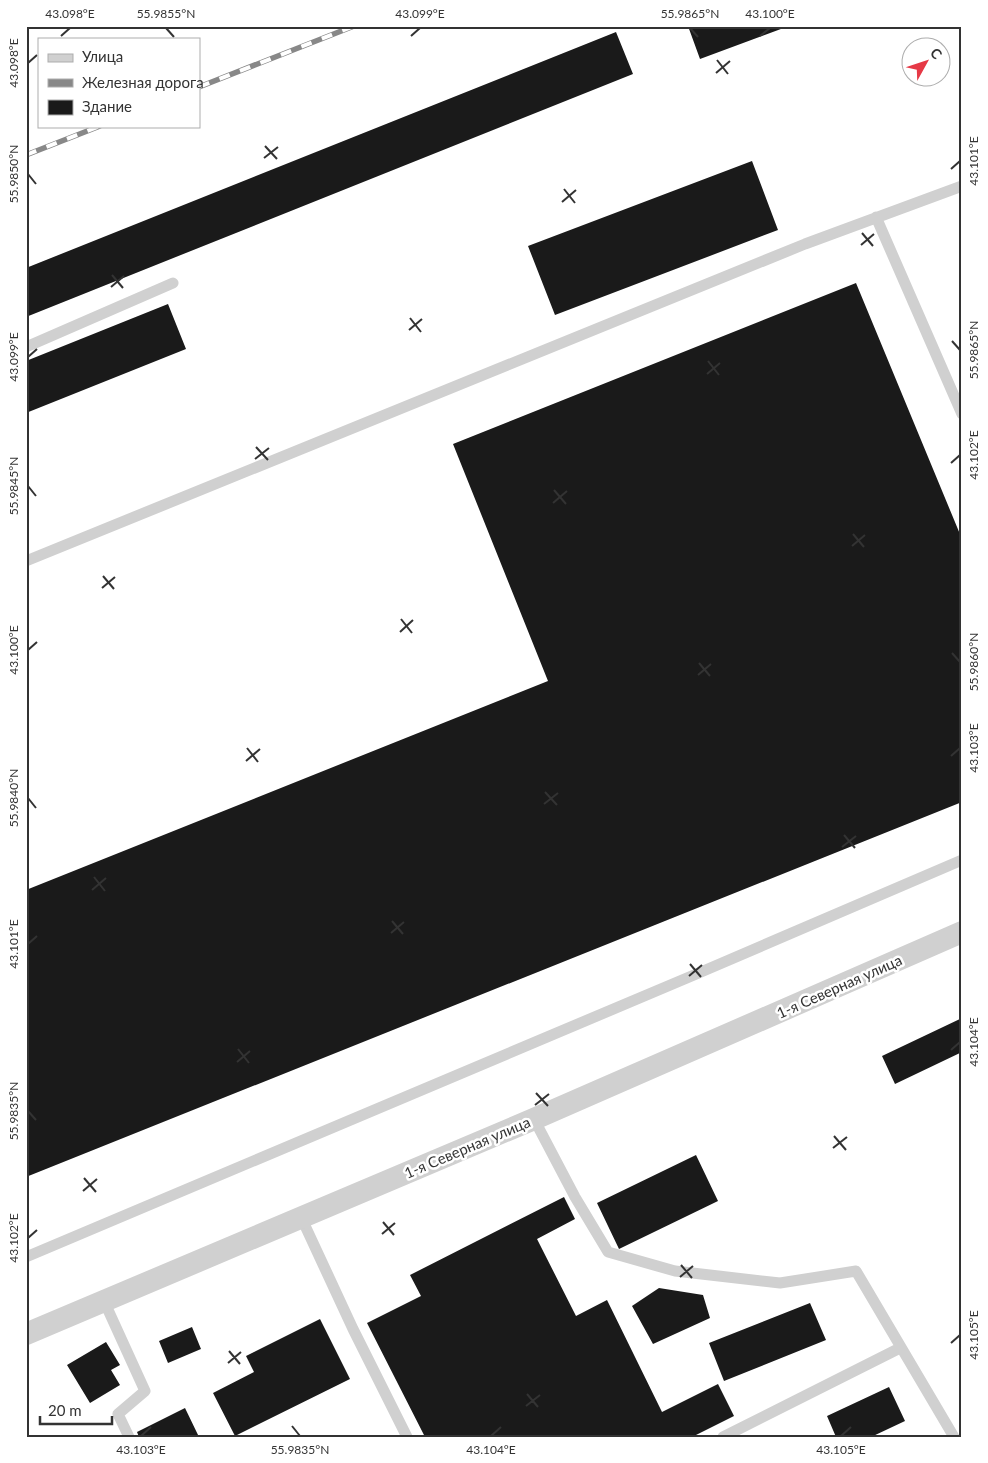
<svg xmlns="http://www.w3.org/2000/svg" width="988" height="1463" viewBox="0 0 988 1463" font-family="Lato,sans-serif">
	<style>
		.building { fill: #1a1a1a }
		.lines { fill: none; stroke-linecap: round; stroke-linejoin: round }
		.service { stroke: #d0d0d0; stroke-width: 11 }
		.minor { stroke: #d0d0d0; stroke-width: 22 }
		.rail-casing { stroke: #888; stroke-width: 5.5 }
		.rail { stroke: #fff; stroke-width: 4; stroke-dasharray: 11; stroke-linecap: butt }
		.ticks { fill: none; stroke: #333; stroke-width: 2 }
		.labels { text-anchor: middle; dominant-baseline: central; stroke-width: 5; stroke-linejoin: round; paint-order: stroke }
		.street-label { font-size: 15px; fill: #333; stroke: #fff }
		.neatline { fill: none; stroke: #333; stroke-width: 2 }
		.ticks-label { font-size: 12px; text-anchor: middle; fill: #333 }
	</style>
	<rect width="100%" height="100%" fill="#fff"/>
	<path class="building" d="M688 26H789L700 59Z
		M616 32 633 74 26 317V268Z
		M752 161 778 230 555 315 528 246Z
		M856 283 962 539V802L26 1177V890L548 681 453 444Z
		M168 304 186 349 26 413V361Z
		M962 1018V1052L895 1084 882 1056Z
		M696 1155 718 1201 619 1249 597 1203Z
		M564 1197 575 1219 537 1239 576 1316 607 1300 662 1412 718 1384 734 1416 692 1437H425L367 1323 421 1296 410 1275Z
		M659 1288 703 1295 710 1318 653 1344 632 1306Z
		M810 1303 826 1340 724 1381 709 1343Z
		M320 1319 350 1379 235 1436 213 1393 254 1372 246 1356Z
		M192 1327 201 1349 168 1363 159 1341Z
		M106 1342 120 1365 111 1370 120 1385 90 1403 67 1365Z
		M889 1387 905 1421 871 1437H836L827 1416Z
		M185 1408 199 1437H139L137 1432Z"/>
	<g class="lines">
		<path class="service" d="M876 217 962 414
			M26 347 173 283
			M26 561 805 244 962 186
			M534 1119 575 1197 608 1252 675 1271 780 1283 856 1271 954 1437
			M301 1217 353 1329 407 1437
			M26 1257 694 975 962 860
			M104 1301 145 1391 118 1414 129 1437
			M723 1437 900 1348"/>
		<path class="minor" d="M26 1334 534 1119 962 932"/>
		<defs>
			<path id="rail" d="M199 87 354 26
				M26 155 100 126"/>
		</defs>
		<use href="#rail" class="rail-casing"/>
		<use href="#rail" class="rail"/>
	</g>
	<path class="ticks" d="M166 28 174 37M690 28 698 37M61 36 70 28M411 36 420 28M760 36 770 28M717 60 728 74M28 63 37 55M716 73 730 61M265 146 277 159M264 158 278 147M951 169 960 161M28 174 36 184M564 189 575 203M562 202 576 190M862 233 873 246M861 245 874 234M112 275 123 288M111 287 124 276M410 318 421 332M409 330 422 319M952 341 960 350M28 357 37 349M708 361 719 375M707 374 720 363M256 447 268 460M255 459 269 448M951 463 960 455M28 486 36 496M554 490 566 504M553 503 567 491M853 534 864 547M852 546 865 535M103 576 114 589M102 588 115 577M401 619 412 633M400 632 413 620M28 650 37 642M952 653 960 662M699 663 710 676M698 675 711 664M247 748 258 762M951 756 960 748M246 761 260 749M545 792 557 805M28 798 36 808M544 804 558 793M844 835 855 848M842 847 856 836M94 877 105 891M92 890 106 878M392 921 403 934M391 933 404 922M28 944 37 936M690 964 701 977M689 976 702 965M238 1049 249 1063M951 1050 960 1042M237 1062 250 1051M536 1093 548 1106M535 1105 549 1094M28 1111 36 1120M834 1136 846 1150M833 1148 847 1137M84 1178 96 1192M83 1191 97 1179M383 1222 394 1235M382 1234 395 1223M28 1238 37 1230M681 1265 692 1278M680 1277 693 1266M951 1343 960 1335M229 1351 240 1364M228 1363 241 1352M527 1394 538 1407M526 1406 540 1395M292 1426 300 1436M141 1436 151 1427M491 1436 501 1427M841 1436 851 1427"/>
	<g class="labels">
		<g class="street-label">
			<text transform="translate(839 986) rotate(-24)">1-я Северная улица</text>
			<text transform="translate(467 1147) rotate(-23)">1-я Северная улица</text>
		</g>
	</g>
	<rect width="988" height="1463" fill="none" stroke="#ffffff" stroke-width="55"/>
	<rect x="38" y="38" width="162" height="90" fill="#ffffff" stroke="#adadad"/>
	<rect x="48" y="54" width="25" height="8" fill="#d0d0d0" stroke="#adadad"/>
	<text x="82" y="62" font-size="15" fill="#333333">Улица</text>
	<rect x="48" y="79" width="25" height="8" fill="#888888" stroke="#adadad"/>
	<text x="82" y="88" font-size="15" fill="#333333">Железная дорога</text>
	<rect x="48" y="100" width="25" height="15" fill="#1a1a1a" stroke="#adadad"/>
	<text x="82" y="112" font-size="15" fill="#333333">Здание</text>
	<g transform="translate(926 62) rotate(50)"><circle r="24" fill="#ffffff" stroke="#adadad"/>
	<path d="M0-4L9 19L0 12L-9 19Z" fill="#e63946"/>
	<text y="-8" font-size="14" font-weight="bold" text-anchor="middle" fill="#333333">С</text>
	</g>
	<path d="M40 1416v8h72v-8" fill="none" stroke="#333333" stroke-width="2.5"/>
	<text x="48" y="1416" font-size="15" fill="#333333" stroke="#ffffff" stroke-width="4" paint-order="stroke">20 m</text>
	<rect x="28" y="28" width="932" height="1408" class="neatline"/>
	<g class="ticks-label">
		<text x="70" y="18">43.098°E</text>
		<text x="166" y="18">55.9855°N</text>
		<text x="420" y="18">43.099°E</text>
		<text x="690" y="18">55.9865°N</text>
		<text x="770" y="18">43.100°E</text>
		<text transform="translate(14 63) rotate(-90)" y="4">43.098°E</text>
		<text transform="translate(974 161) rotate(-90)" y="4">43.101°E</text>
		<text transform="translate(14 174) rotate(-90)" y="4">55.9850°N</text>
		<text transform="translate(974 350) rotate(-90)" y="4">55.9865°N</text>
		<text transform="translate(14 357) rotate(-90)" y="4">43.099°E</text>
		<text transform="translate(974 455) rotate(-90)" y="4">43.102°E</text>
		<text transform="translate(14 486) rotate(-90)" y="4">55.9845°N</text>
		<text transform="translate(14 650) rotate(-90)" y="4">43.100°E</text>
		<text transform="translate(974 662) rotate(-90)" y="4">55.9860°N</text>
		<text transform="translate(974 748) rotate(-90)" y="4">43.103°E</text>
		<text transform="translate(14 798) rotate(-90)" y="4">55.9840°N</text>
		<text transform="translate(14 944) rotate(-90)" y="4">43.101°E</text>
		<text transform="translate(974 1042) rotate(-90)" y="4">43.104°E</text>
		<text transform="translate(14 1111) rotate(-90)" y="4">55.9835°N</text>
		<text transform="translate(14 1238) rotate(-90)" y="4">43.102°E</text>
		<text transform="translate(974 1335) rotate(-90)" y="4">43.105°E</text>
		<text x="141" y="1454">43.103°E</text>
		<text x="300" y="1454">55.9835°N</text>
		<text x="491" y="1454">43.104°E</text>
		<text x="841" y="1454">43.105°E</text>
	</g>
</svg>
